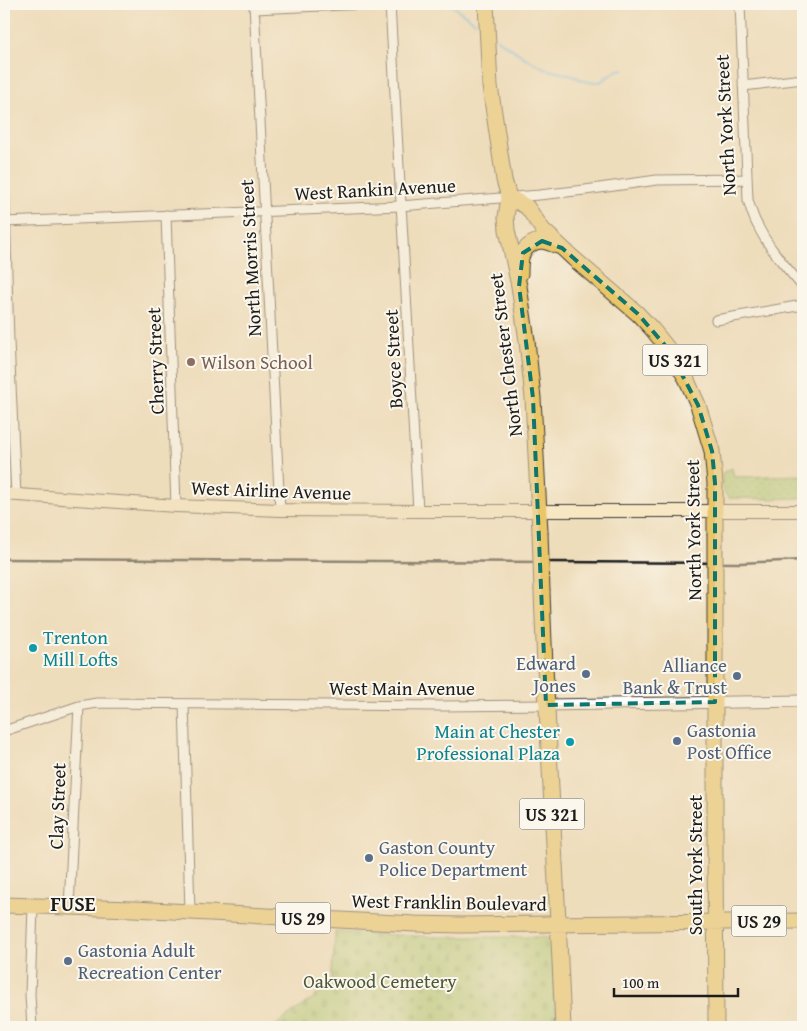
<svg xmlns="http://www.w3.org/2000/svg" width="807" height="1031" viewBox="0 0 807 1031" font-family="'Gentium Book Plus',serif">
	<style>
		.grass { fill: url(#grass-dots); stroke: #617246 }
		.cemetery { fill: url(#cemetery-stones); stroke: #617246 }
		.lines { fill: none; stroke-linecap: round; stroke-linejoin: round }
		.stream { stroke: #68b8e3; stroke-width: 2.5 }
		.minor-casing { stroke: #3c3934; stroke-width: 11 }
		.tertiary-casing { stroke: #3c3934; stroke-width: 13 }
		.secondary-casing { stroke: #3c3934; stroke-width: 14 }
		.primary-casing { stroke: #3c3934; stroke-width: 17 }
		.minor { stroke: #fff; stroke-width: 9 }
		.tertiary { stroke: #fff; stroke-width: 11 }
		.secondary { stroke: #f7e8c3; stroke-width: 12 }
		.primary { stroke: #ebc669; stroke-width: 15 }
		.rail { stroke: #1c1c1c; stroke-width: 2.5 }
		.primary-bridge-casing { stroke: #3c3934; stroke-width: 17; stroke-linecap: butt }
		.primary-bridge { stroke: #ebc669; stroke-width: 15 }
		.marked { fill: none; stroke: #0f766e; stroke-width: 4; stroke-dasharray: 10 6; stroke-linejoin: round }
		.education-dot { fill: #8d6e63; stroke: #fbf7ec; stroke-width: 2 }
		.culture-dot { fill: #0f9aa8; stroke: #fbf7ec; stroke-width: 2 }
		.service-dot { fill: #5c6f8a; stroke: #fbf7ec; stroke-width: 2 }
		.labels { text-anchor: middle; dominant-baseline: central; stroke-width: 4; stroke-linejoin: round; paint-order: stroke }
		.shield { fill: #fbf7ec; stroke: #5f5e5a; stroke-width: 1 }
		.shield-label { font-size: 18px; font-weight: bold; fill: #1c1c1c }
		.street-label { font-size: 19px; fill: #1c1c1c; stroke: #fbf7ec }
		.education-label { font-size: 19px; fill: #785e54; stroke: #fbf7ec; text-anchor: start }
		.culture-label { font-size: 19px; fill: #0d838f; stroke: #fbf7ec; text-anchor: start }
		.service-label { font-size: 19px; fill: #4e5e75; stroke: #fbf7ec; text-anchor: start }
		.park-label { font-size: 19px; fill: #4c583a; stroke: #fbf7ec }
		.neighbourhood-label { font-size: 20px; font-weight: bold; fill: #1c1c1c; stroke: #fbf7ec }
	</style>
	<defs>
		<pattern id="grass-dots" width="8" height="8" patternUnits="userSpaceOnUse" patternTransform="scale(1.25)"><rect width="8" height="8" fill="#a6c871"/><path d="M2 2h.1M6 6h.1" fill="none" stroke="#8eab61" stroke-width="1.8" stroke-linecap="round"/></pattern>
		<pattern id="cemetery-stones" width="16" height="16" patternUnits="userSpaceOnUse" patternTransform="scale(1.25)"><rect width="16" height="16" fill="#a6c871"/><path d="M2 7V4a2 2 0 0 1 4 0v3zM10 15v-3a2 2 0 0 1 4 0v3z" fill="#8eab61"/></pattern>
	</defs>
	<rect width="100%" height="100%" fill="#fbf7ec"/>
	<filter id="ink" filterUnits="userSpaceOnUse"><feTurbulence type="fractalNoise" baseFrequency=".02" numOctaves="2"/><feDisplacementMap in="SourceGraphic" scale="10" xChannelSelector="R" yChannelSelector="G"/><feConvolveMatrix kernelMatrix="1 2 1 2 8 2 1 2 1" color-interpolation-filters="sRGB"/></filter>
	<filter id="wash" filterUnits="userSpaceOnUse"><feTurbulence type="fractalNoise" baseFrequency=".0096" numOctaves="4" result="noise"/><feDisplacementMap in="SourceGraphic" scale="20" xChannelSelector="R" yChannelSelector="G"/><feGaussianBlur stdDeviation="1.12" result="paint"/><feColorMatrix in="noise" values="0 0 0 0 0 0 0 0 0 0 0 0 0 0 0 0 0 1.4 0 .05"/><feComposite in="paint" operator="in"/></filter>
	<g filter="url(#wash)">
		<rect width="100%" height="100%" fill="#edb"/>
		<path class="grass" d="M732 468 734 477 803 475V498L769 499 729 498C721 491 722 482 722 473Z"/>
		<path class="cemetery" d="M335 932 440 937H540L547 938 552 943 557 1027H273L332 984Z"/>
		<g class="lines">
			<path class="stream" d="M450 4 475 22
				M497 39 527 59 548 70 567 74 588 82H600L618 70 624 69"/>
		</g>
	</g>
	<g filter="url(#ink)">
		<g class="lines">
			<defs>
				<path id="minor" d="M254 4 280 510
					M390 4 418 511
					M740 4 748 200C751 209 753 218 758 226 769 249 787 268 803 287
					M254 9 367 4
					M743 86 803 79
					M4 174 9 341 16 495
					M166 215 176 506
					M4 222 400 206 539 195 585 190 657 180 746 179
					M716 320 803 305
					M184 704 190 912
					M4 731 79 706 97 703 228 704 440 706 546 705
					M69 907 79 706
					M32 1027 30 995 33 906"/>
				<path id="tertiary" d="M546 705 803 701"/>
				<path id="secondary" d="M4 494 176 506 280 510 418 511H803"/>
				<path id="primary" d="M486 4 490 86 504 180 509 197 506 217 507 230 519 286 527 341 533 398 540 532
					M509 197 527 207 543 230 573 258 638 314 652 329 669 350 686 378 698 405 712 451 715 483V534
					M520 274C520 269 520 263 521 258 523 248 533 241 542 241 548 242 553 244 558 246
					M542 591C547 737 557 882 563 1027
					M715 594V845L716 1027
					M4 905 133 909 415 924 462 925 803 921"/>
			</defs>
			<use href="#minor" class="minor-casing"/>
			<use href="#tertiary" class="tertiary-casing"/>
			<use href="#secondary" class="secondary-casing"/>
			<use href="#primary" class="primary-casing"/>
			<use href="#minor" class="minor"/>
			<use href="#tertiary" class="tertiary"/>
			<use href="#secondary" class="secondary"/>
			<use href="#primary" class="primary"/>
			<path class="rail" d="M4 559 741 563 803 560"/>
			<defs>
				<path id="primary-bridge" d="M540 532 542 591
					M715 534V594"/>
			</defs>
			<use href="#primary-bridge" class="primary-bridge-casing"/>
			<use href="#primary-bridge" class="primary-bridge"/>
		</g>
	</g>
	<path d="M0 0H807V1031H0ZM542 241 562 248 638 314 669 350 698 405 712 451 715 483V702L546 705 533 398 519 286 523 253Z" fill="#edb" fill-opacity=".55" fill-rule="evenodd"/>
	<path class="marked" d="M542 241 562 248 638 314 669 350 698 405 712 451 715 483V702L546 705 533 398 519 286 523 253Z"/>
	<circle class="education-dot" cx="191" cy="362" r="5"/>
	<g class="culture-dot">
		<circle cx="33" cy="648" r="5"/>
		<circle cx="570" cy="742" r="5"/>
	</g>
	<g class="service-dot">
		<circle cx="586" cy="674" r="5"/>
		<circle cx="737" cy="676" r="5"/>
		<circle cx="677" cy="741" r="5"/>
		<circle cx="369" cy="858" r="5"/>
		<circle cx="68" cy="961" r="5"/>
	</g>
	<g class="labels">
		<g class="shield">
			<rect x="642.5" y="344.5" width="65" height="31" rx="4"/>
			<rect x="519.5" y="798.5" width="65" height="31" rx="4"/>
			<rect x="275.5" y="902.5" width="55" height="31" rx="4"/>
			<rect x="731.5" y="905.5" width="55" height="31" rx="4"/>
		</g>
		<g class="shield-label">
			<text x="675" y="360">US 321</text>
			<text x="552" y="814">US 321</text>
			<text x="303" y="918">US 29</text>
			<text x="759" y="921">US 29</text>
		</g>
		<g class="street-label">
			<text transform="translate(725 125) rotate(-93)">North York Street</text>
			<text transform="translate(375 189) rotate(-3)">West Rankin Avenue</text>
			<text transform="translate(250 258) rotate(-93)">North Morris Street</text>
			<text transform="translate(505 355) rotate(-97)">North Chester Street</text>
			<text transform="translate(393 359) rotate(-93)">Boyce Street</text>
			<text transform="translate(155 361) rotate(-92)">Cherry Street</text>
			<text transform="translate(271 490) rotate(2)">West Airline Avenue</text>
			<text transform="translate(693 530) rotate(-91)">North York Street</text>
			<text x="402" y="688">West Main Avenue</text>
			<text transform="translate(57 806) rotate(-88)">Clay Street</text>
			<text transform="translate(695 865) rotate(-90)">South York Street</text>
			<text transform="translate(449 902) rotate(1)">West Franklin Boulevard</text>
		</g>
		<g class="education-label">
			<text x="201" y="362">Wilson School</text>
		</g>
		<g class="culture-label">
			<text x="43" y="637">Trenton<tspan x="43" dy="22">Mill Lofts</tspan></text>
			<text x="560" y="731" text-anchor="end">Main at Chester<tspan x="560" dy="22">Professional Plaza</tspan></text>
		</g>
		<g class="service-label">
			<text x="576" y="663" text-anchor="end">Edward<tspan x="576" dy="22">Jones</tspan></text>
			<text x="727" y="665" text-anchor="end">Alliance<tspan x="727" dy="22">Bank &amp; Trust</tspan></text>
			<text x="687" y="730">Gastonia<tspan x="687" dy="22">Post Office</tspan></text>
			<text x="379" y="847">Gaston County<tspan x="379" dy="22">Police Department</tspan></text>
			<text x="78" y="950">Gastonia Adult<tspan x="78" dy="22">Recreation Center</tspan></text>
		</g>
		<g class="park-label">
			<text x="380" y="981">Oakwood Cemetery</text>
		</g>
		<g class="neighbourhood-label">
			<text x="73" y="903">FUSE</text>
		</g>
	</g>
	<rect width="807" height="1031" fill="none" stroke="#fbf7ec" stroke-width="20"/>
	<path d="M614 988v8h124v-8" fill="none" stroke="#1c1c1c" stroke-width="2.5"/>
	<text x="622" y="988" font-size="15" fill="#1c1c1c" stroke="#fbf7ec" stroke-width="4" paint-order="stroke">100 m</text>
</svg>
